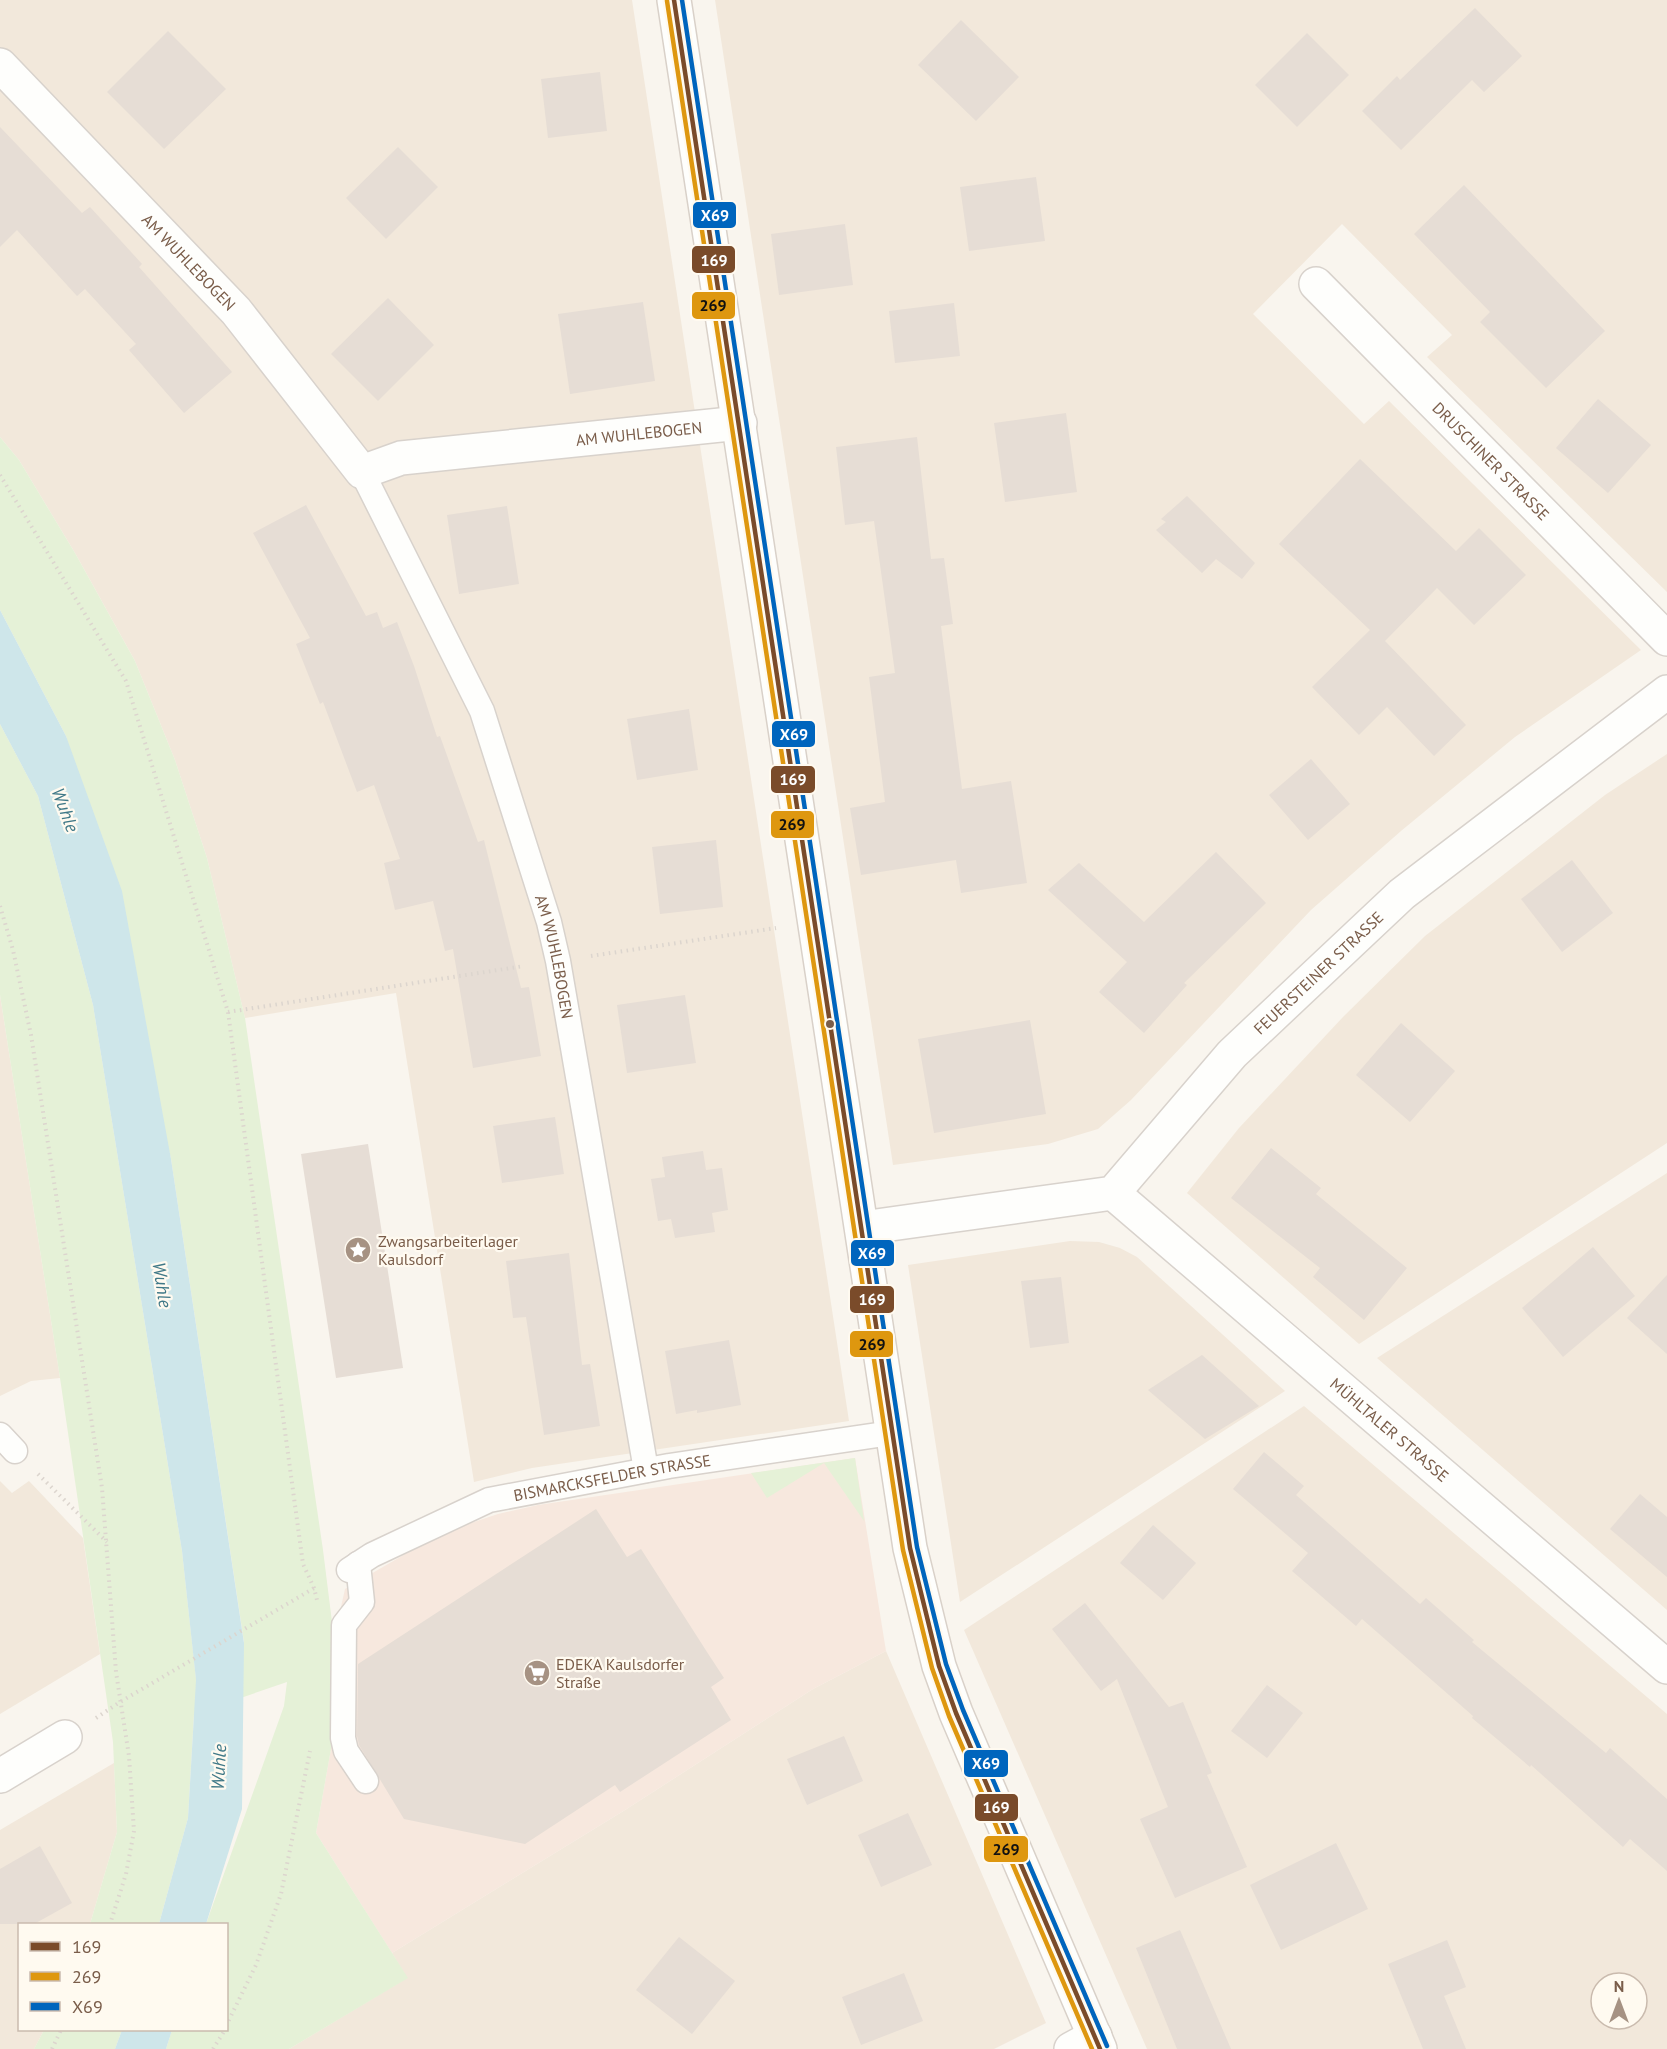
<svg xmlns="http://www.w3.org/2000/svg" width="1667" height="2049" viewBox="0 0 1667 2049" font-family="'PT Sans',sans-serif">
<rect width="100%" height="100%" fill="#f9f5ee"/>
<g fill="#f2e8db" fill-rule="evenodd">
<polygon points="0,0 632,0 849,1421 532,1468 474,1482 396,993 245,1018 207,858 175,760 135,661 75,553 19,460 0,437"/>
<polygon points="715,0 1667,0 1667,592 1427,357 1452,335 1342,224 1253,314 1364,424 1389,401 1641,650 1515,737 1401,831 1311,910 1131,1100 1098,1129 1048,1144 893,1165"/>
<polygon points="1667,754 1667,1143 1359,1344 1187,1193 1239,1128 1343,1017 1425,936 1605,795"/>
<polygon points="0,995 60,1378 31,1381 0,1396"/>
<polygon points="1667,1173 1667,1610 1377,1358"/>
<polygon points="1070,1241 1099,1242 1120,1248 1137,1257 1285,1391 960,1602 908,1265"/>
<path d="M1304 1406 1667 1714V2049H1147L964 1630ZM1601 1983H1637V2019H1601Z"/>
<polygon points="0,1481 12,1493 29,1481 83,1538 100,1654 0,1714"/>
<polygon points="886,1651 1046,2023 994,2049 289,2049 407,1978 392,1953 625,1810 813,1689"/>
<polygon points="114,1763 117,1832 90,1924 20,1924 20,2030 44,2030 34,2049 0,2049 0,1830"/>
</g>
<polygon fill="#f7e8de" points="855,1458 886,1651 813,1689 625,1810 392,1953 316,1833 331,1749 334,1638 345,1589 407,1553 456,1528 498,1514 538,1505"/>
<g fill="#e5f1d7">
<polygon points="0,437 19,460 75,553 135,661 175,760 207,858 245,1018 323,1550 334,1638 331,1749 316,1833 408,1978 289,2049 166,2049 172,2030 226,2030 226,1924 206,1924 284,1706 287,1682 194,1714 188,1818 159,1924 90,1924 117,1832 113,1742 60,1378 0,995 0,724 38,796 93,1005 182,1551 196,1679 244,1642 171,1159 66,736 0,610"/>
<polygon points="855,1458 864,1521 824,1463 767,1498 751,1473"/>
<polygon points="44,2030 122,2030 115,2049 34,2049"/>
</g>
<g fill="#cee6ea">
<polygon points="0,610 66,736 122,891 171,1159 244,1643 242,1809 206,1924 159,1924 188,1818 196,1680 182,1551 93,1005 38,796 0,724"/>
<polygon points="122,2030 172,2030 166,2049 115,2049"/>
</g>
<g fill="#e6ddd5">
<polygon points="1475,8 1522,56 1484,92 1472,80 1401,150 1362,111 1397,76 1400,80"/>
<polygon points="961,20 1019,77 976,121 918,65"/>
<polygon points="168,31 226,89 164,149 107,92"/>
<polygon points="1307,33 1349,75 1297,127 1255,85"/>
<polygon points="600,72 607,131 548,138 541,79"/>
<polygon points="0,127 82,213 90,207 142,264 139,267 232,372 184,413 129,350 136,344 85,289 77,296 17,230 0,247"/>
<polygon points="398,147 438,187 386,239 346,198"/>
<polygon points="1036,177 1045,241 969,251 960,187"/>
<polygon points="1464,185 1605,331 1546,388 1480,322 1490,312 1414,234"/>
<polygon points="845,224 853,285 779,295 771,234"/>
<polygon points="388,298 434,345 378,401 331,354"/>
<polygon points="643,302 655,381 570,394 558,314"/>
<polygon points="954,303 960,356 895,363 889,311"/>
<polygon points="1598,399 1651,445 1608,493 1556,448"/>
<polygon points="1066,413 1077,492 1005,502 994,423"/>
<polygon points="917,437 931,559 944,558 953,624 941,626 962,789 1011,781 1027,883 961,893 956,860 861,875 850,808 885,802 869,677 895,673 874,521 845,525 836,447"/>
<polygon points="1360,459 1456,551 1479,528 1526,575 1474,625 1437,588 1385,641 1466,725 1434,756 1387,707 1359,735 1312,687 1370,630 1279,544"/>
<polygon points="1187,496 1255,563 1242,579 1216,559 1202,573 1156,530 1166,522 1161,519"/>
<polygon points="306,505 366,616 377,612 383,628 397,622 414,666 437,737 440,736 478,842 484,840 521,988 529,987 541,1056 473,1068 453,949 445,951 433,901 395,910 384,863 400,859 374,785 357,792 323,702 320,704 296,644 310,638 253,533"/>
<polygon points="507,506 519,584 459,594 447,515"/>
<polygon points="689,709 698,770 637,780 627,719"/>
<polygon points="1311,759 1350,804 1308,840 1269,795"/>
<polygon points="716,840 723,907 660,914 652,847"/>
<polygon points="1216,852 1266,903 1184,983 1187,985 1144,1033 1099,992 1127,962 1048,890 1079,863 1144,922"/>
<polygon points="1572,860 1613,913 1562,952 1521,899"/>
<polygon points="685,995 696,1063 627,1073 617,1005"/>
<polygon points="1030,1020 1046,1114 934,1133 918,1039"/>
<polygon points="1401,1023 1455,1071 1410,1122 1356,1075"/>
<polygon points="555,1117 564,1174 502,1183 493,1126"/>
<polygon points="368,1144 403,1368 336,1378 301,1154"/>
<polygon points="1271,1148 1321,1188 1316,1194 1407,1268 1364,1320 1313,1277 1320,1268 1231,1198"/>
<polygon points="703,1151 706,1170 722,1168 728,1210 712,1213 715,1232 675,1238 671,1219 658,1221 651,1179 665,1177 662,1157"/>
<polygon points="1593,1247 1635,1296 1563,1357 1522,1308"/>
<polygon points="569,1253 582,1365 590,1364 600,1426 544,1435 526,1317 513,1318 506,1261"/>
<polygon points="1667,1275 1667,1354 1627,1318"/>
<polygon points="1061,1277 1069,1343 1030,1348 1021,1281"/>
<polygon points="729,1340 741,1405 697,1413 697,1410 676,1414 665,1351"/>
<polygon points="1202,1355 1259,1406 1205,1439 1148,1390"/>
<polygon points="1264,1452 1304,1486 1296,1495 1420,1604 1426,1598 1474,1640 1472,1642 1606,1753 1610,1748 1667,1799 1667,1871 1630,1839 1623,1847 1531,1765 1530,1767 1472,1718 1473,1716 1362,1619 1356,1626 1292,1571 1308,1553 1233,1489"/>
<polygon points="1640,1494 1667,1517 1667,1577 1610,1529"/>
<polygon points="596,1509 627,1557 641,1549 707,1652 724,1678 711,1687 731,1720 620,1792 615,1785 525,1844 404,1819 359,1745 357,1736 358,1664"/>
<polygon points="1153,1525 1196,1563 1163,1600 1120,1563"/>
<polygon points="1085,1603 1169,1707 1183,1702 1212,1773 1207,1775 1247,1867 1175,1898 1140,1819 1168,1807 1117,1679 1101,1691 1052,1629"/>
<polygon points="1267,1685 1303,1713 1267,1758 1231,1731"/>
<polygon points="844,1736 863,1781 807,1805 787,1759"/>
<polygon points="908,1813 932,1865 881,1887 858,1835"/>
<polygon points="1336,1843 1368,1909 1281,1950 1250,1885"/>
<polygon points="40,1846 72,1903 34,1924 0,1924 0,1869"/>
<polygon points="1180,1930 1231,2049 1177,2049 1136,1948"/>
<polygon points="679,1937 735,1981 692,2034 636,1990"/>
<polygon points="1447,1940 1466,1987 1444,1996 1466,2049 1423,2049 1388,1964"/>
<polygon points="904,1973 923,2021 861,2045 842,1997"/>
</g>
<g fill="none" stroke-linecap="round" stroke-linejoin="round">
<defs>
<g id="lane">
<path id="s1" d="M362 472 482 711 549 922 558 961 646 1470"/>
<polyline points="0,1435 15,1451"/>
<polyline points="358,1564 362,1602 344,1625 343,1738 346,1751 366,1781"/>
<path id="s2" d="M349 1570 372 1555 489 1500 669 1466 891 1433"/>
</g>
<g id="street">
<path id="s3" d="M0 65 236 311 362 472 401 458 740 423"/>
<path id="s4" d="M1316 284 1667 639"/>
<path id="s5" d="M1113 1193 1667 1667"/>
<path id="s6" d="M862 1228 1113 1193 1232 1054 1402 894 1667 692"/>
<polyline points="0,1776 65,1737"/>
<polyline points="1071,2049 1095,2036"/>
</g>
<polyline id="secondary" points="674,0 910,1548 939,1666 956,1713 1100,2049"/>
</defs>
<use href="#lane" stroke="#d8d2cc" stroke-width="27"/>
<use href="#street" stroke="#d8d2cc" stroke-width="36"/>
<use href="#secondary" stroke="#d9d1c9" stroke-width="36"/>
<g stroke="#dcd5ce" stroke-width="4" stroke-dasharray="1.5 4.5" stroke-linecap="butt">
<polyline points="0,475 126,681 228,1012 303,1564 314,1588 318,1604"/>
<polyline points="0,906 13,950 31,1035 102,1488 116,1672 129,1756 134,1831 126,1874 110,1924"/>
<polyline points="591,956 776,928"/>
<polyline points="228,1012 524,966"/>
<polyline points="38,1474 107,1542"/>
<polyline points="96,1718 120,1702 316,1587"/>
<polyline points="226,2026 256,1965 281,1894 310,1751"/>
<polyline points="52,2049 61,2030"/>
<polyline points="213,2049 225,2030"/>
</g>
<use href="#lane" stroke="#fefefc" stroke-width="24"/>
<use href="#street" stroke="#fefefc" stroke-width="33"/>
<use href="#secondary" stroke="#fefefc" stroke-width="33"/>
<defs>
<polyline id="bus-1" points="674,0 910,1548 939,1666 956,1713 1100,2049"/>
<polyline id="bus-2" points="667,1 903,1550 932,1668 949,1716 1092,2049"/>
<polyline id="bus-3" points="682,0 917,1547 946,1664 963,1710 1107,2046"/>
</defs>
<use href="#bus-1" stroke="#fffaf0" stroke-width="9"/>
<use href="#bus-2" stroke="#fffaf0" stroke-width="9"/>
<use href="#bus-3" stroke="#fffaf0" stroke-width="9"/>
<use href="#bus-1" stroke="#7a4b2a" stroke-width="4.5"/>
<use href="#bus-2" stroke="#de970f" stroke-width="4.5"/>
<use href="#bus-3" stroke="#0065bd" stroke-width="4.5"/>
</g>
<defs>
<symbol id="sight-disc" viewBox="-11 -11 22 22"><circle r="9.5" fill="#a69283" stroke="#fffaf0"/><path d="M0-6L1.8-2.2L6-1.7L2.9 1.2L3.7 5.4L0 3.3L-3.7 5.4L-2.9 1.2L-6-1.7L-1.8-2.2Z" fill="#fff"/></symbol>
<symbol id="supermarket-disc" viewBox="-11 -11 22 22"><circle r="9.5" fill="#a69283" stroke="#fffaf0"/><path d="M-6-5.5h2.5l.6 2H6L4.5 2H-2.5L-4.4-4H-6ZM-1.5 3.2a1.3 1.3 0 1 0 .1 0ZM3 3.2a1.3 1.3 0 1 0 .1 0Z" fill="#fff"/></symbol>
</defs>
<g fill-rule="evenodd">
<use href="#sight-disc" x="343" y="1235" width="30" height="30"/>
<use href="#supermarket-disc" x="522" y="1658" width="30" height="30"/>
</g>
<circle fill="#7a5d4a" stroke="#fffaf0" stroke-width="2" cx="830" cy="1024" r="5"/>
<g text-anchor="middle" stroke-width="4.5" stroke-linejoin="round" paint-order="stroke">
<g font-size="16" fill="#7a5d4a" stroke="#fffaf0">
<text dy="6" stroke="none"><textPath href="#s3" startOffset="273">AM WUHLEBOGEN</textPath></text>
<text dy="6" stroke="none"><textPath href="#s3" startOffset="826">AM WUHLEBOGEN</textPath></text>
<text dy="6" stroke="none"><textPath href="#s4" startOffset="249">DRUSCHINER STRASSE</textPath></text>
<text dy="6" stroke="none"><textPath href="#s1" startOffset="524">AM WUHLEBOGEN</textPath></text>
<text dy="6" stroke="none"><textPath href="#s6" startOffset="555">FEUERSTEINER STRASSE</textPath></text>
<text dy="6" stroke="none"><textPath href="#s5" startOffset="364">MÜHLTALER STRASSE</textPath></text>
<text dy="6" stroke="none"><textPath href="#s2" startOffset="282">BISMARCKSFELDER STRASSE</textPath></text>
</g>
<g font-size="16" fill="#7a5d4a" stroke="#fffaf0" text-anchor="start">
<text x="378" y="1247">Zwangsarbeiterlager<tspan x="378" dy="18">Kaulsdorf</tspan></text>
<text x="556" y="1670">EDEKA Kaulsdorfer<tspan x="556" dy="18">Straße</tspan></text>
</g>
<g font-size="18" font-style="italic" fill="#3f7887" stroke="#fffaf0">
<text transform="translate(65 810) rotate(69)" y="6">Wuhle</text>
<text transform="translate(162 1285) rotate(81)" y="6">Wuhle</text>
<text transform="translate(219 1767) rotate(-87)" y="6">Wuhle</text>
</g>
</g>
<g stroke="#fffaf0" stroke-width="2">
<rect x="692" y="201" width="45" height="28" rx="6" fill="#0065bd"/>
<rect x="691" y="245" width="45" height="29" rx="6" fill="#7a4b2a"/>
<rect x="691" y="291" width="45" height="29" rx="6" fill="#de970f"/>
<rect x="771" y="720" width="45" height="28" rx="6" fill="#0065bd"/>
<rect x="770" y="765" width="46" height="29" rx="6" fill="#7a4b2a"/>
<rect x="770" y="810" width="45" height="29" rx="6" fill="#de970f"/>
<rect x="850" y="1239" width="45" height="28" rx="6" fill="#0065bd"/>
<rect x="849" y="1285" width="46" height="29" rx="6" fill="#7a4b2a"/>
<rect x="849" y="1330" width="45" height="28" rx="6" fill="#de970f"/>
<rect x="963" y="1749" width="46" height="29" rx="6" fill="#0065bd"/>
<rect x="974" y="1793" width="45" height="29" rx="6" fill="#7a4b2a"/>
<rect x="983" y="1835" width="46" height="28" rx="6" fill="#de970f"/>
</g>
<g font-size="16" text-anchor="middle" font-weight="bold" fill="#fff">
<text x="715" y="221">X69</text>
<text x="714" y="266">169</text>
<text x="794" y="740">X69</text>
<text x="793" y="785">169</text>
<text x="872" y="1259">X69</text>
<text x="872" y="1305">169</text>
<text x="986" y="1769">X69</text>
<text x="996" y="1813">169</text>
</g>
<g font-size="16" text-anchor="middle" font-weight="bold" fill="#111">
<text x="713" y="311">269</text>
<text x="792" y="830">269</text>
<text x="872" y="1350">269</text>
<text x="1006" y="1855">269</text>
</g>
<rect x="18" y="1923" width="210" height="108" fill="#fffaf0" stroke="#cabbae" stroke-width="1.5"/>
<rect x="30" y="1942" width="30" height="9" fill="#7a4b2a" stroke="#cabbae" stroke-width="1.5"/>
<text x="72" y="1953" font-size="18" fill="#7a5d4a">169</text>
<rect x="30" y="1972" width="30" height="9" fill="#de970f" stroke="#cabbae" stroke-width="1.5"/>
<text x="72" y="1983" font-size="18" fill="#7a5d4a">269</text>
<rect x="30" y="2002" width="30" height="9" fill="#0065bd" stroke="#cabbae" stroke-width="1.5"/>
<text x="72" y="2013" font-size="18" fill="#7a5d4a">X69</text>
<g transform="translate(1619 2001)"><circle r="28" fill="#fffaf0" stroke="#cabbae" stroke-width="1.5"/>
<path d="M0-4.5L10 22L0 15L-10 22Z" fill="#a69283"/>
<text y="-9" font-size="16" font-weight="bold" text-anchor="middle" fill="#7a5d4a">N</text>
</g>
</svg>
